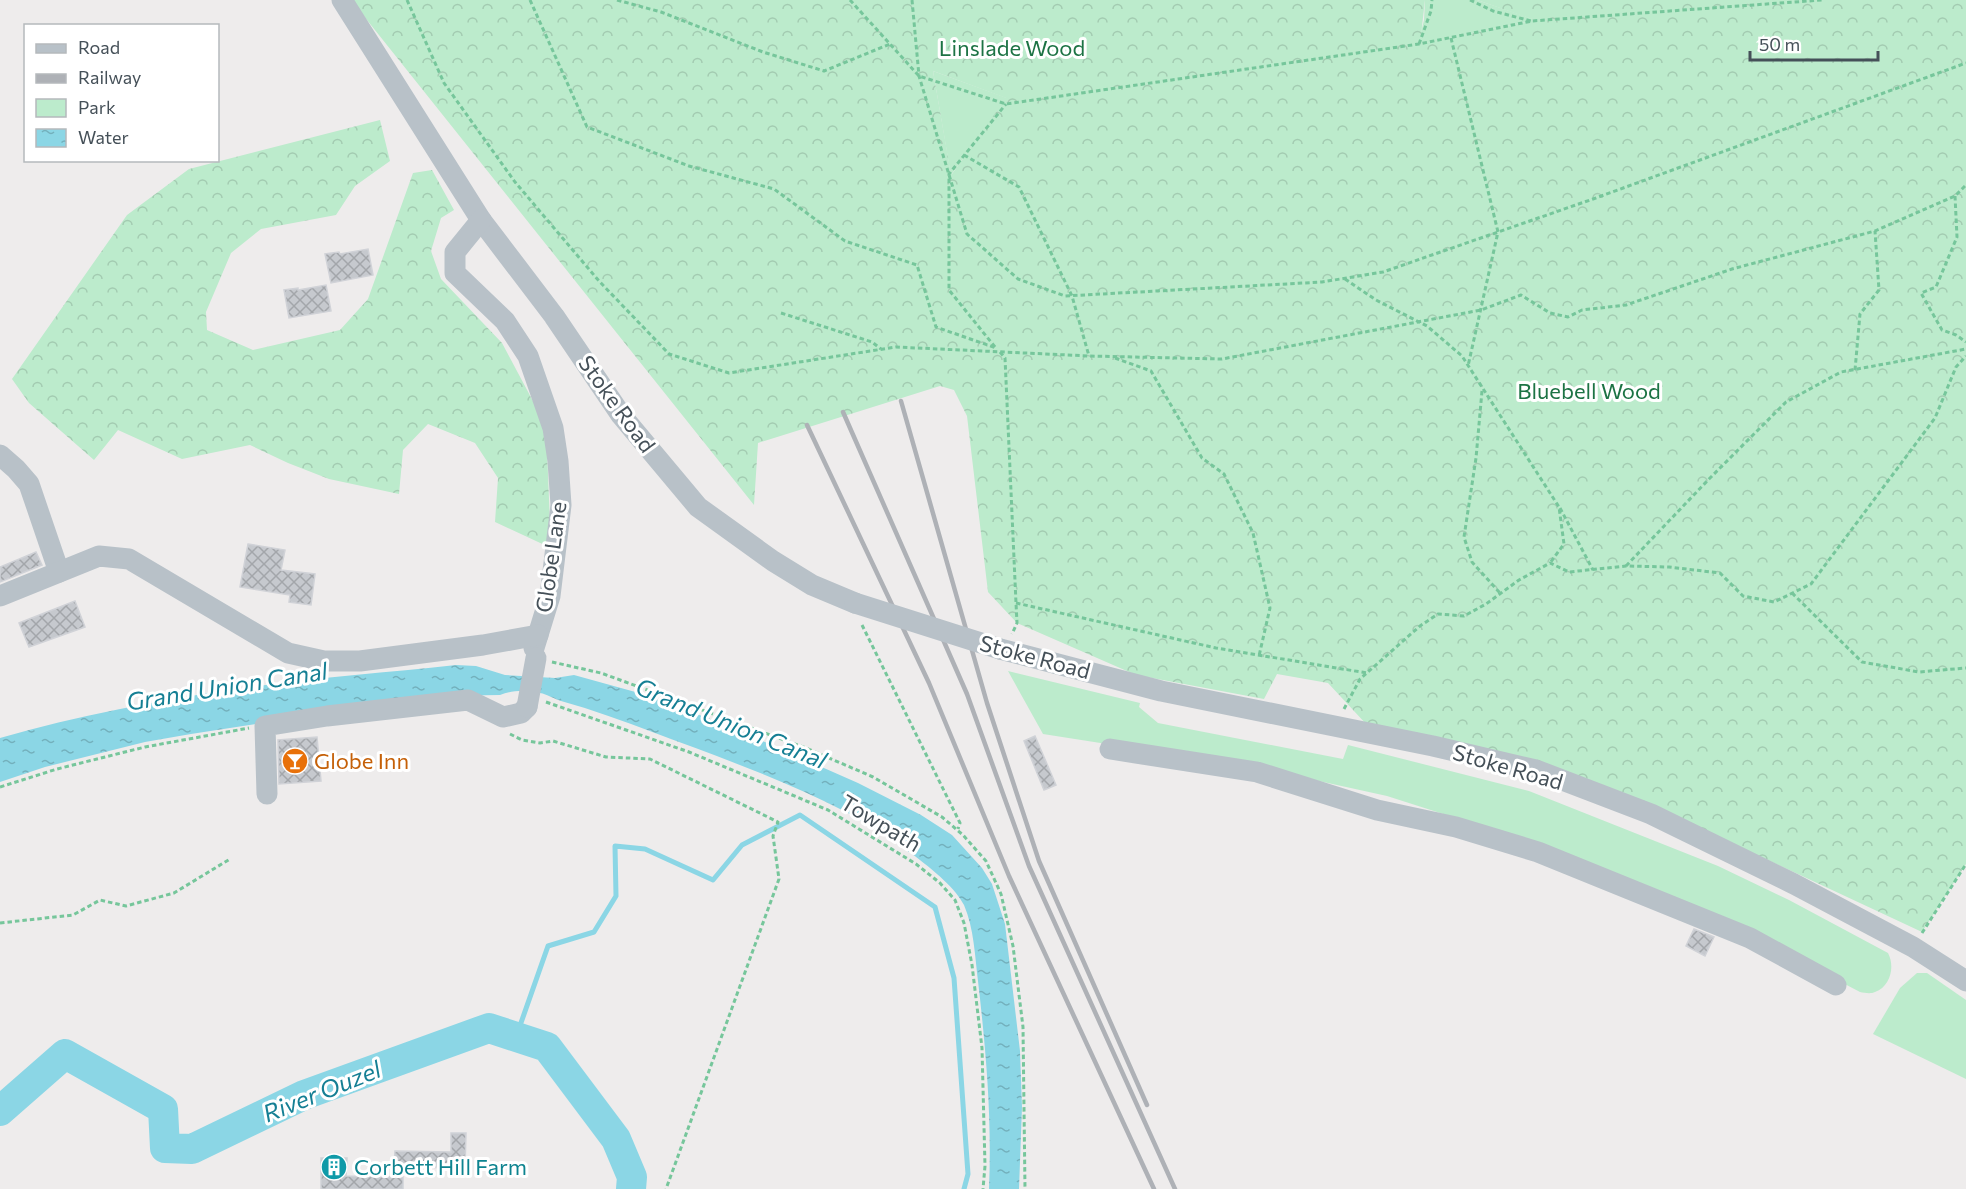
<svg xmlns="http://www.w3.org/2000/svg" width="1966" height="1189" viewBox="0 0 1966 1189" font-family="Commissioner,sans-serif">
<defs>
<pattern id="forest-crowns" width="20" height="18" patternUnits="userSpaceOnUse" patternTransform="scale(1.5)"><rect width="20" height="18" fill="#bcebcc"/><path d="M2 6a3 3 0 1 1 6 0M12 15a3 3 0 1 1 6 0" fill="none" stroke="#a3cbb1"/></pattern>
<pattern id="water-ripples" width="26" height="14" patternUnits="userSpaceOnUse" patternTransform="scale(1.5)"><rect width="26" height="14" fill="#8bd6e5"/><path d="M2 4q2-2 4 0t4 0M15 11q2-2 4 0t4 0" fill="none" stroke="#73b0bc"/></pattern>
<pattern id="building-cross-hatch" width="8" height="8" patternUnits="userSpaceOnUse" patternTransform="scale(1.5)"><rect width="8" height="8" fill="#c6c9ce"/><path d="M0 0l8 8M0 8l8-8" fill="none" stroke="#a3a6aa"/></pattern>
</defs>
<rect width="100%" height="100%" fill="#eeecec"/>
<g fill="#bcebcc">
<polygon points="1425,0 1477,0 1536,20 1418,45 1424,20"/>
<polygon points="933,71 1007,98 951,175 950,170"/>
<path d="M1008 671 1140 703 1139 707 1158 723 1343 759 1348 745 1529 791 1718 866 1789 900 1888 953C1895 966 1891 986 1875 992 1871 994 1865 993 1860 992L1753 936 1509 835 1387 796 1260 768 1043 734Z"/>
<polygon points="1917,973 1927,973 1966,1000 1966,1079 1873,1034 1900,988"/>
</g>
<g fill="url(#forest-crowns)" fill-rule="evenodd">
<path d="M351 0H1425L1420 44 1535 20 1477 0H1966V864L1922 932 1654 807 1367 725 1328 683 1277 674 1264 699 1136 675 1017 623 988 592 967 416 954 390 940 386 758 443 754 505ZM933 71 1006 98 952 174H951Z"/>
<polygon points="380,120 390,161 355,186 336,215 261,229 231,253 206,312 207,330 253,350 340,330 368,299 413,173 432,170 454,210 441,218 431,251 441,279 502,343 542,418 547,449 551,548 495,522 498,478 475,443 428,424 403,450 399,494 329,479 288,463 250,445 182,459 118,430 94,460 29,403 12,379 127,215 189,169"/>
</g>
<path fill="url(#water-ripples)" d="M456 665 476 666 505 675 555 678 574 675 639 693 724 724 858 783 921 815 952 835 982 868 992 884 1005 924 1020 1051 1022 1107 1019 1189H989C992 1119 986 1050 978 981 975 957 974 928 964 905 950 875 875 827 844 811 784 780 719 757 655 733 624 721 593 710 561 701 554 699 547 694 540 693 527 690 512 690 500 695L437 696 191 734 145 742 45 767 0 782V738C77 716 158 700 237 689 310 678 383 673 456 665Z"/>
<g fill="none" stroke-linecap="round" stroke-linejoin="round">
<polyline stroke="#8bd6e5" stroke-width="5" points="516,1037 548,946 594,932 616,896 615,846 645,849 713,880 742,845 800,815 935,907 954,978 968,1174 964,1189"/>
<polyline stroke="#8bd6e5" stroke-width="30" points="0,1111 65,1054 163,1109 165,1148 192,1149 304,1095 489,1028 547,1047 616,1139 632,1177 631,1189"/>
</g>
<g fill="url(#building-cross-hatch)" stroke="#d0d2d7" stroke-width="1.5">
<polygon points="368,249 373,275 331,283 325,254 339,252 340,254"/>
<polygon points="326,285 331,311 289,318 284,290 298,288 298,290"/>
<polygon points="248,544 285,550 281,570 315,574 311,605 289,602 290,595 240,587"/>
<polygon points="36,552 42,565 0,582 0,567"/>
<polygon points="75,601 85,627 29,647 19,623"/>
<polygon points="1035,736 1056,785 1044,790 1024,741"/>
<polygon points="317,737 321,781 279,784 278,740"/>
<polygon points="1694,929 1714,937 1705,956 1686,946"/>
<polygon points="451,1133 466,1133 465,1168 394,1167 395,1151 451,1152"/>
<polygon points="321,1158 347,1158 346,1176 403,1177 403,1189 321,1189"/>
</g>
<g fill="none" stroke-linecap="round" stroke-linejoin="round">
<g stroke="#76c69b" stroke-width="3" stroke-dasharray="4.5 3" stroke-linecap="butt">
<polyline points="407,0 444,83 515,182 599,281 669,354 729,373 896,347 1089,356 1222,359 1481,310 1521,295 1550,313 1568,317 1582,310 1626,305 1732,269 1875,231 1955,196 1966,185"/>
<polyline points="530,0 587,127 689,166 774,189 845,241 917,265 936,327 996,348"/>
<polyline points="617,0 661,12 763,52 824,71 890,44"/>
<polyline points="850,0 919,76 1006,104 1419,44 1532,21 1822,0"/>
<polyline points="912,0 919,76 967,234 1018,279 1065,296 1322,282 1383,272 1593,199 1966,63"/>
<polyline points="1470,0 1493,11 1531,21"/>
<polyline points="1451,38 1498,232 1468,366"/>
<polyline points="1419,44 1431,11 1432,0"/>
<polyline points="964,155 1019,187 1072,296 1089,356"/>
<polyline points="1955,196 1957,237 1936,287 1921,293 1942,330 1956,335 1966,342"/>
<polyline points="1345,279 1376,300 1427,326 1462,356 1559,507 1564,544 1550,563"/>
<polyline points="781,313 872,342 881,349"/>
<polyline points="995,347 949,290 949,174 1006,104"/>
<polyline points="1000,352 1005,358 1016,603 1017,623 1012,634"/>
<polyline points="1115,358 1151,371 1202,458 1224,474 1253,533 1270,608 1259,656"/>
<polyline points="1855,370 1860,314 1879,290 1875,231"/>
<polyline points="1482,391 1476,458 1464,537 1472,562 1500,593"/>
<polyline points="1560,508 1593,570"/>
<polyline points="1626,566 1709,479 1786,402 1841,372 1966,349"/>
<polyline points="1792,593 1862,662 1919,672 1966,668"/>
<polyline points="1016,603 1216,648 1367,673"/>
<polyline points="862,625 960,823 958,829"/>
<polyline points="552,662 601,673 806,748 873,777 942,817 963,835 986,861 1001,894 1013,946 1023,1027 1025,1189"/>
<polyline points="546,702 689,752 828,810 916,864 940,883 955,900 964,923 972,965 982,1048 985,1166 983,1189"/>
<polyline points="1344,709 1360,679 1420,626 1438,614 1464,616 1486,604 1519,580 1550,563 1569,572 1626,566 1669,567 1720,573 1743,596 1774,602 1811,584 1935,418 1956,367 1966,356"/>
<polyline points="510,734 522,740 540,743 553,741 606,757 650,759 778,822 773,836 779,879 666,1189"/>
<polyline points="0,787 57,769 145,747 249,728"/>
<polyline points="0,923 73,915 100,900 126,906 174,893 230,859"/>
<polyline points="1922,933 1966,864"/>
</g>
<g stroke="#b8c1c8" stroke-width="21">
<polyline points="342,0 481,220 554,316 621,415 698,507 773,561 812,585 855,603"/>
<polyline points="481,220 455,252 455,273 505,321 528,356 553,428 558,461 561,505 550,596 534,648"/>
<polyline points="0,455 16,469 29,484 59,572"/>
<polyline points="0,596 99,556 129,559 288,653 324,661 360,661 483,645 538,635"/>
<polyline points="1000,649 1161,691 1433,746 1536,770 1651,814 1794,884 1913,947 1966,981"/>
<polyline points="1110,749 1257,772 1377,810 1456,827 1538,852 1750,938 1836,985"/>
<polyline points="267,794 265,726 327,716 468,700 503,717 521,713 527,707"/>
</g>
<g stroke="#aeb1b6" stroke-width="4.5">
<polyline points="901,401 987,703 1039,861 1147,1105"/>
<polyline points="843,412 967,694 1029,866 1175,1189"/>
<polyline points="807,425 929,683 1009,876 1154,1189"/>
</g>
<g stroke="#b8c1c8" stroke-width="21">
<polyline points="855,603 1000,649"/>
<polyline points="527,707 536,658"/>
</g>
</g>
<defs>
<symbol id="bar-disc" viewBox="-11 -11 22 22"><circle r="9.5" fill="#e8710a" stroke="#fff"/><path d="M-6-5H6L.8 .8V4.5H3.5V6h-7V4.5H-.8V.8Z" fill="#fff"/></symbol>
<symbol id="building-disc" viewBox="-11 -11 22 22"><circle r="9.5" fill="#0f9aa8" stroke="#fff"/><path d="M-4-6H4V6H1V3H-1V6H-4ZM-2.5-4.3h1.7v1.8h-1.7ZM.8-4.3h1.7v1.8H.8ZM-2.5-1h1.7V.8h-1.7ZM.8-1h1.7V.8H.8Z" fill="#fff"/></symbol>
</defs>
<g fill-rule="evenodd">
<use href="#bar-disc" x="280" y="746" width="30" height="30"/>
<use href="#building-disc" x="319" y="1152" width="30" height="30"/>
</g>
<g text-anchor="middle" stroke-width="6" stroke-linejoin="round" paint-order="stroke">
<g font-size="22" fill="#1c7344" stroke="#fff">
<text x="1012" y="56">Linslade Wood</text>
<text x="1589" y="399">Bluebell Wood</text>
</g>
<g font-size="22" fill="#455058" stroke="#fff">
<text transform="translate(617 404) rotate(54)" y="8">Stoke Road</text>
<text transform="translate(551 557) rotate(-82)" y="8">Globe Lane</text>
<text transform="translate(1035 657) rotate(15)" y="8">Stoke Road</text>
<text transform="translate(1508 767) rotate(16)" y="8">Stoke Road</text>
<text transform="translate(881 823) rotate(31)" y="8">Towpath</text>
</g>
<g font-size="22" fill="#c56008" stroke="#fff" text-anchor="start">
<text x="314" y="769">Globe Inn</text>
</g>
<g font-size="22" fill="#0d838f" stroke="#fff" text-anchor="start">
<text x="354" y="1175">Corbett Hill Farm</text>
</g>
<g font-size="24" font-style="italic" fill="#157f94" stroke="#fff">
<text transform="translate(227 687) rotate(-9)" y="8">Grand Union Canal</text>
<text transform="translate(731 724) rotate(22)" y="8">Grand Union Canal</text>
<text transform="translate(322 1092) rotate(-22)" y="8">River Ouzel</text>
</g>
</g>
<rect x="24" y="24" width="195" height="138" fill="#ffffff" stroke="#b5b9bc" stroke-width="1.5"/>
<rect x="36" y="44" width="30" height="9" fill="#b8c1c8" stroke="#b5b9bc" stroke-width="1.5"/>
<text x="78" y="54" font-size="18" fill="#455058">Road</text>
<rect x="36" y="74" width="30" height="9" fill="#aeb1b6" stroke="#b5b9bc" stroke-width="1.5"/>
<text x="78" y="84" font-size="18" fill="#455058">Railway</text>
<rect x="36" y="99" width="30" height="18" fill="#bcebcc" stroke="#b5b9bc" stroke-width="1.5"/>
<text x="78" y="114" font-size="18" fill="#455058">Park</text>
<rect x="36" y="129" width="30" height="18" fill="url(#water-ripples)" stroke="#b5b9bc" stroke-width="1.5"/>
<text x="78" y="144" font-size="18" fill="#455058">Water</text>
<path d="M1750 51v9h128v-9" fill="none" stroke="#455058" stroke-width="3"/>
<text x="1759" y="51" font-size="18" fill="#455058" stroke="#ffffff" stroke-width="4.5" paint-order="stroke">50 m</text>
</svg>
